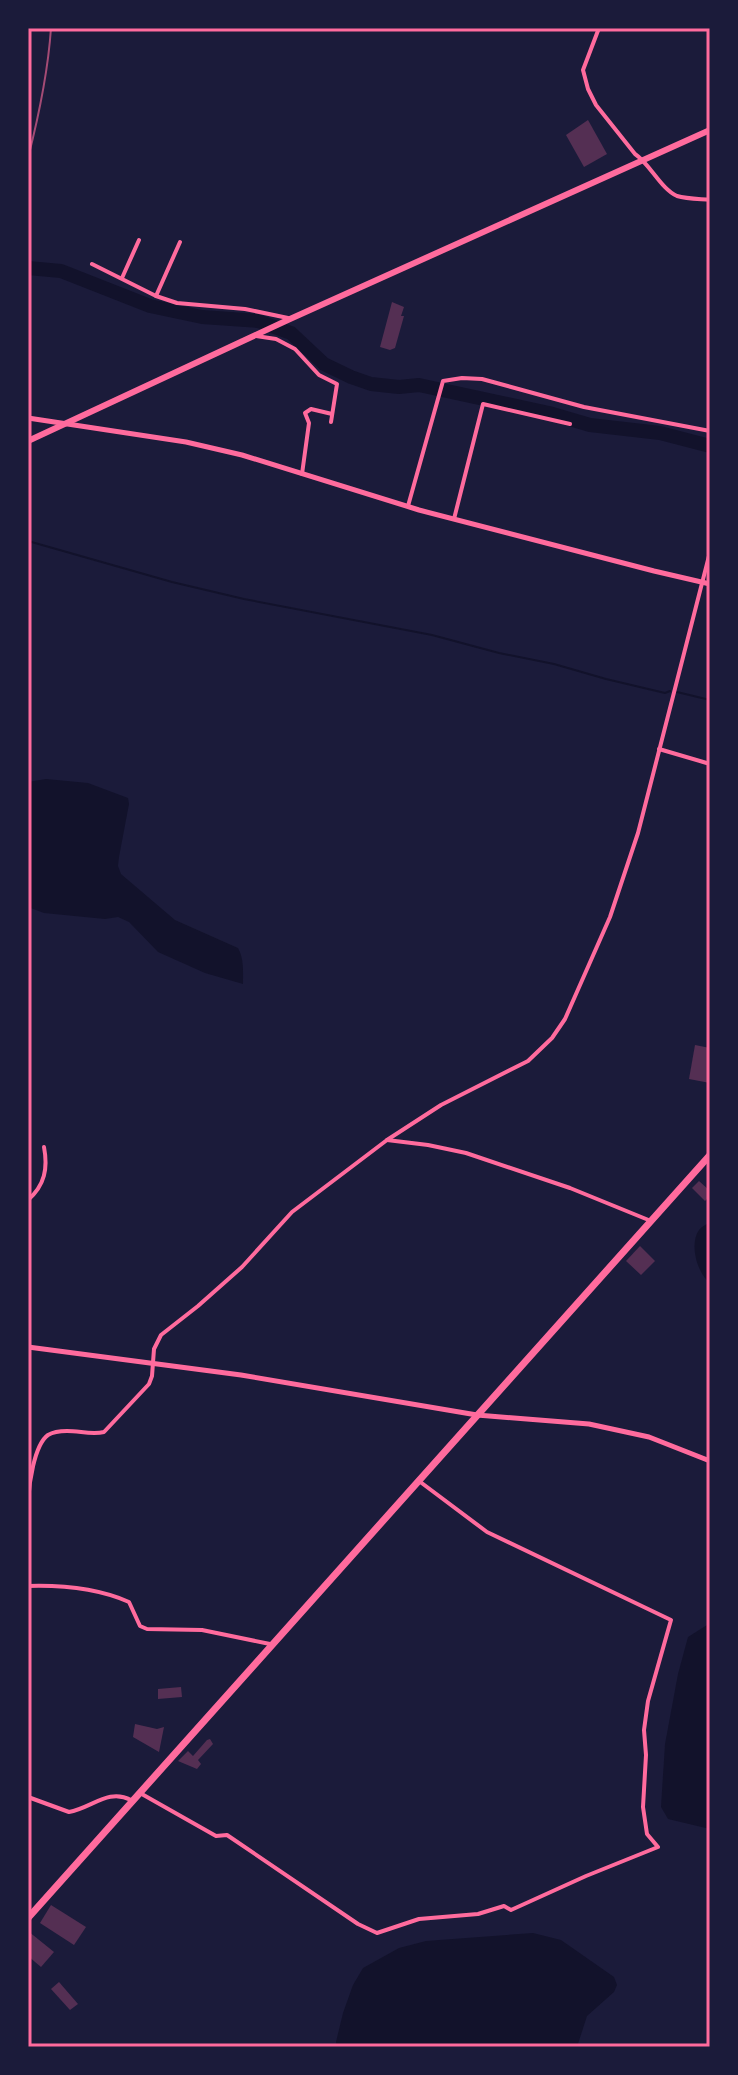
<svg xmlns="http://www.w3.org/2000/svg" width="738" height="2075" viewBox="0 0 738 2075" font-family="'PT Sans',sans-serif">
<rect width="100%" height="100%" fill="#1b1b3a"/>
<g fill="#12122b">
<path d="M46 779 88 783 128 798 129 804 119 857 118 866 121 874 175 920 238 948C244 958 243 972 243 984L205 973 158 952 129 922 118 917 105 919 44 913 28 907V782Z"/>
<path d="M710 1222V1283C697 1273 689 1244 699 1230 702 1226 706 1225 710 1222Z"/>
<polygon points="707,1625 710,1625 710,1829 668,1819 661,1807 665,1744 678,1674 688,1637"/>
<polygon points="533,1933 561,1940 614,1977 617,1985 614,1992 587,2016 577,2047 337,2047 336,2042 343,2013 353,1985 363,1968 399,1948 426,1941"/>
</g>
<g fill="none" stroke-linecap="round" stroke-linejoin="round">
<g stroke="#12122b" stroke-width="2">
<polyline points="28,541 172,582 244,599 432,635 499,653 554,664 606,679 665,693 670,691"/>
<polyline points="677,692 710,700"/>
</g>
<polyline stroke="#12122b" stroke-width="14" points="28,268 61,271 150,306 202,317 258,321 291,333 324,364 351,377 371,384 399,387 419,385 549,413 590,425 660,433 710,446"/>
</g>
<g fill="#542f53">
<polygon points="588,120 607,154 584,167 566,135"/>
<polygon points="392,302 404,307 401,316 404,316 395,348 390,350 380,347"/>
<polygon points="695,1045 710,1048 710,1083 689,1079"/>
<polygon points="699,1181 710,1191 710,1196 705,1201 692,1188"/>
<polygon points="640,1246 655,1261 641,1275 626,1261"/>
<polygon points="181,1687 182,1697 158,1699 158,1689"/>
<polygon points="135,1724 157,1729 164,1727 159,1752 133,1737"/>
<polygon points="210,1739 213,1744 198,1760 201,1764 197,1769 178,1761 188,1751 193,1756 207,1740"/>
<polygon points="51,1905 86,1927 74,1945 40,1923"/>
<polygon points="28,1931 54,1952 41,1967 28,1956"/>
<polygon points="59,1982 78,2004 70,2010 51,1989"/>
</g>
<g fill="none" stroke-linecap="round" stroke-linejoin="round">
<g stroke="#ff6b9d" stroke-width="4">
<path d="M599 28 583 70 588 89 596 105 635 154C650 164 661 189 677 196 687 199 700 199 710 200"/>
<polyline points="92,264 156,296 177,303 245,309 288,318"/>
<polyline points="122,278 139,240"/>
<polyline points="156,296 180,242"/>
<polyline points="256,336 276,339 295,349 319,375 337,384 331,422"/>
<polyline points="302,474 309,423 305,413 311,409 332,414"/>
<polyline points="408,506 443,381 462,378 482,379 584,407 710,431"/>
<polyline points="454,519 483,404 570,424"/>
<polyline points="659,749 710,764"/>
<polyline points="387,1140 428,1145 466,1153 570,1188 651,1221"/>
<path d="M28 1200C45 1185 48 1168 44 1147"/>
<path d="M28 1501C29 1485 34 1445 48 1435 53 1432 61 1431 67 1431 80 1431 92 1435 104 1432L149 1384 152 1376 154 1349 161 1335 198 1306 242 1267 292 1212 387 1140 441 1105 528 1061 552 1038 565 1019 610 917 638 833 710 552"/>
<path d="M28 1586C62 1585 97 1588 129 1602L140 1626 147 1629 202 1630 270 1644"/>
<polyline points="140,1793 216,1836 227,1835 358,1924 377,1933 419,1919 478,1914 504,1906 511,1910 586,1876 658,1847 647,1834 643,1807 646,1755 644,1730 648,1701 671,1620 487,1532 419,1481"/>
<path d="M28 1797 69 1812C92 1808 108 1788 131 1800"/>
</g>
<g stroke="#ff6b9d" stroke-width="5">
<polyline points="28,418 186,442 242,455 419,510 654,571 710,584"/>
<polyline points="28,1347 241,1375 477,1415 589,1424 649,1437 710,1461"/>
</g>
<polyline stroke="#ff6b9d" stroke-width="6" points="28,441 290,319 710,130"/>
<polyline stroke="#ff6b9d" stroke-width="7" points="28,1918 710,1155"/>
<path stroke="#a44b75" stroke-width="2" d="M28 158C39 115 48 72 51 28"/>
</g>
<rect width="738" height="2075" fill="none" stroke="#1b1b3a" stroke-width="60"/>
<rect x="30" y="30" width="678" height="2015" fill="none" stroke="#ff6b9d" stroke-width="3"/>
</svg>
